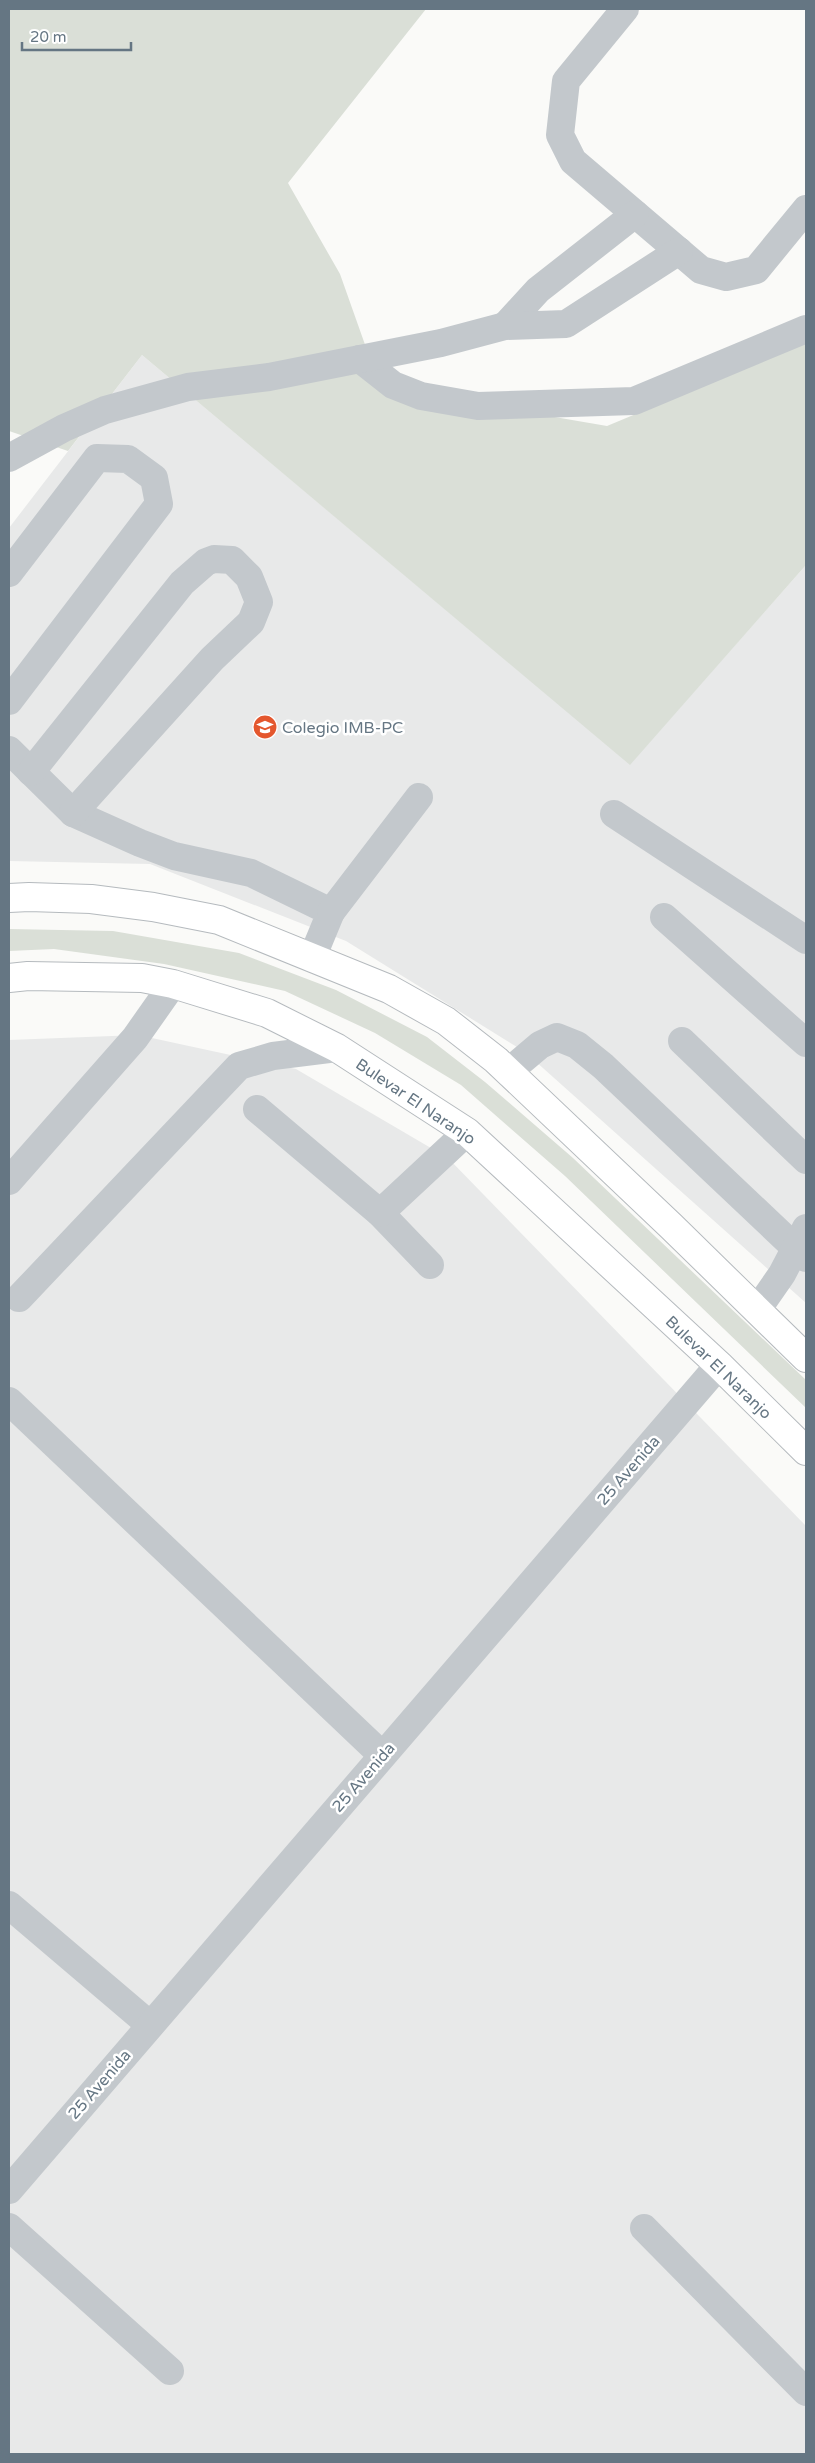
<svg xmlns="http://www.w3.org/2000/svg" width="815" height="2463" viewBox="0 0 815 2463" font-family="'Varela Round',sans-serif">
<rect width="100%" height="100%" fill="#fafaf8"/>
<g fill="#e8e9e9">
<polygon points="142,355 630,764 806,565 806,1303 525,1052 346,941 150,864 9,861 9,528"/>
<polygon points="138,1035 296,1069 448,1158 806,1526 806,2454 9,2454 9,1040"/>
</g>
<g fill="#dadfd7">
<polygon points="9,9 426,9 288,183 340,274 380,387 607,426 751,366 806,340 806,565 630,765 142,355 68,451 9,431"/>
<polygon points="9,929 113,931 239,953 336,990 427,1037 485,1082 573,1158 806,1380 806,1408 565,1176 461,1085 375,1033 285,991 164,964 54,949 9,951"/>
</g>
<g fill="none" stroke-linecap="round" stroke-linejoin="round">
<defs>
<g id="major">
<polyline points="9,898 29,897 91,899 153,907 219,920 389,989 446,1021 496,1060 671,1226 806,1358"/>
<polyline points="9,978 28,976 142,978 173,984 267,1013 337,1048 467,1132 719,1365 806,1451"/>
</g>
</defs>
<use href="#major" stroke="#b5babe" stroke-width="30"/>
<g stroke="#c3c8cc" stroke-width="28">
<polyline points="625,9 566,81 560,135 573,161 701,270 726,277 756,270 806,209"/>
<polyline points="505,326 538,290 635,214"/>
<polyline points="360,359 393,385 421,396 478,406 634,401 806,329"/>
<polyline points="9,458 64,428 105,410 188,387 269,377 441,343 505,326 566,324 679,251"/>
<polyline points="9,573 97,458 128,459 154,478 159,504 9,701"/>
<polyline points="9,750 73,813 140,843 174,856 251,873 331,912 312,958"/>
<polyline points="31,772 182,583 206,562 214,559 232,560 249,577 259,602 251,622 212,659 73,813"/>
<polyline points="614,814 806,940"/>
<polyline points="331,912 419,797"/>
<polyline points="664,917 806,1043"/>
<polyline points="682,1041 806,1160"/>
<polyline points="508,1072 540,1045 557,1037 577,1045 603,1066 806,1258"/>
<polyline points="257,1109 380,1213 430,1265"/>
<polyline points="9,1181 135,1038 173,984"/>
<polyline points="380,1213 467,1132"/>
<polyline points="19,1298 239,1066 273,1056 337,1048"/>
<polyline points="757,1310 782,1274 806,1228"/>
<polyline points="9,1401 382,1755"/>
<polyline points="9,1905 150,2025"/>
<polyline points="9,2190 719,1365"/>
<polyline points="9,2227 170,2371"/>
<polyline points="644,2228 806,2392"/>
</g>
<use href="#major" stroke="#fff" stroke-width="28"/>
</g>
<defs>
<symbol id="school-disc" viewBox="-11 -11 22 22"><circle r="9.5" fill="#e4572e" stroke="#fff"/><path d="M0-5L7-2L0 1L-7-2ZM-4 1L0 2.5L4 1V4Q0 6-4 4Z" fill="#fff"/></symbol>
</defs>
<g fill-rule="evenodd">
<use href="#school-disc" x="251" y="713" width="28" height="28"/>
</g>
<g text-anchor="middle" stroke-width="5" stroke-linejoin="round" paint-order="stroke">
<g font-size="16" fill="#657683" stroke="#fff" text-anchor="start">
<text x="282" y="733">Colegio IMB-PC</text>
</g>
<g font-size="16" fill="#657683" stroke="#fff">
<text transform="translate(416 1101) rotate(34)" y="6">Bulevar El Naranjo</text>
<text transform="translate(719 1367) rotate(44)" y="6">Bulevar El Naranjo</text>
<text transform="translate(628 1470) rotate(-49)" y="6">25 Avenida</text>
<text transform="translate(363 1777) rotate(-49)" y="6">25 Avenida</text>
<text transform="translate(99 2084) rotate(-49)" y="6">25 Avenida</text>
</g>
</g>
<rect width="815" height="2463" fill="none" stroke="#657683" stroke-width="20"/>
<path d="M22 42v8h109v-8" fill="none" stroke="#657683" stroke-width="2.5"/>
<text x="30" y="42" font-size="15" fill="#657683" stroke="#ffffff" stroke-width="4" paint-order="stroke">20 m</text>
</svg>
